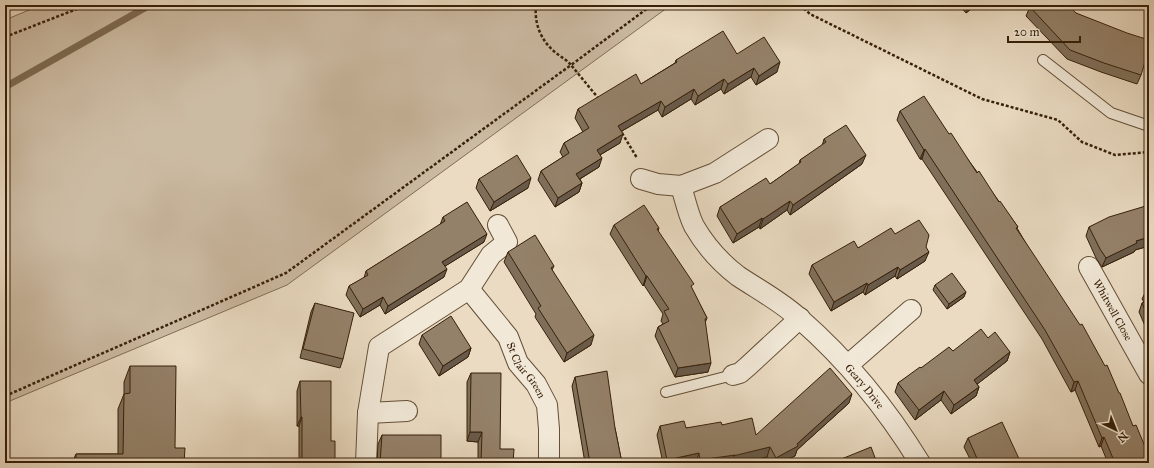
<svg xmlns="http://www.w3.org/2000/svg" width="1154" height="468" viewBox="0 0 1154 468" font-family="'IM FELL Great Primer',serif">
<rect width="100%" height="100%" fill="#eadbc2"/>
<filter id="stains"><feTurbulence type="fractalNoise" baseFrequency=".005" numOctaves="4"/><feColorMatrix values="0 0 0 0 .2 0 0 0 0 .09 0 0 0 0 .02 0 0 0 .5 -.17"/></filter>
<radialGradient id="worn" r=".72"><stop offset=".6" stop-color="#630" stop-opacity="0"/><stop offset="1" stop-color="#630" stop-opacity=".3"/></radialGradient>
<polygon fill="#ccbba3" stroke="#826e56" points="41,5 671,5 287,285 5,403 5,20"/>
<g fill="none" stroke-linecap="round" stroke-linejoin="round">
<polyline stroke="#7e6a52" stroke-width="7" points="5,87 150,5"/>
<defs>
<g id="lane">
<polyline points="1043,60 1111,113 1149,126"/>
<polyline points="666,392 733,375"/>
</g>
<g id="street">
<polyline points="641,179 658,184 681,186 715,173 768,139"/>
<path id="s1" d="M681 186C685 199 688 214 694 226 705 245 721 263 738 276 759 290 782 302 800 319 848 361 887 409 920 463"/>
<path id="s2" d="M1089 267 1149 374"/>
<path id="s3" d="M469 289 508 337 518 363 536 384 547 405 549 429V463"/>
<polyline points="848,365 911,310"/>
<polyline points="733,375 740,373 747,367 800,318"/>
<polyline points="368,413 407,411"/>
<polyline points="366,463 368,413 379,347 469,289 491,255 507,242 498,225"/>
</g>
</defs>
<use href="#lane" stroke="#644f37" stroke-width="12"/>
<use href="#street" stroke="#644f37" stroke-width="22"/>
<g stroke="#372009" stroke-width="2.5" stroke-dasharray="3 2" stroke-linecap="butt">
<polyline points="800,5 810,14 982,99 1058,120 1082,142 1115,155 1149,152"/>
<polyline points="5,37 87,5"/>
<polyline points="599,99 571,65 652,5"/>
<polyline points="622,133 637,158"/>
<path d="M5 396 286 273 571 65C567 60 561 57 556 53 541 41 534 24 536 5"/>
</g>
<use href="#lane" stroke="#f1e8d7" stroke-width="10"/>
<use href="#street" stroke="#f1e8d7" stroke-width="20"/>
</g>
<g fill="#7f6f5a" stroke="#372009">
<polygon points="959,5 976,5 966,13"/>
<polygon points="1030,7 1076,13 1141,75 1137,84 1101,72 1067,59 1026,16"/>
<polygon points="737,54 777,72 756,85 751,77 724,94 721,89 695,105 691,99 662,117 658,110 622,131 620,143 600,155 599,167 580,179 582,183 579,192 555,207 538,180 541,171 563,157 560,152 564,143 583,132 575,118 578,109 641,84 675,63 676,60"/>
<polygon points="900,111 949,134 1018,227 1017,228 1133,426 1149,463 1108,463 1101,446 1099,447 1075,390 1071,392 1042,339 922,159 920,159 897,120"/>
<polygon points="824,139 862,164 790,215 787,210 760,229 759,227 733,243 717,216 720,207 770,184 799,164 800,160 822,146"/>
<polygon points="479,179 528,188 490,211 476,188"/>
<polygon points="1149,205 1149,246 1135,250 1134,252 1102,267 1096,258 1086,236 1089,227"/>
<polygon points="443,217 484,242 445,266 444,277 385,314 380,305 360,317 346,295 349,286 364,278 366,271 440,225"/>
<polygon points="614,225 659,228 658,231 692,289 707,318 705,323 708,372 675,377 655,336 658,327 663,324 661,321 663,314 644,285 643,286 610,234"/>
<polygon points="895,234 926,247 925,261 897,279 895,276 865,295 863,292 831,311 809,274 812,265"/>
<polygon points="508,252 554,266 552,270 591,345 564,362 535,317 536,314 504,262"/>
<polygon points="935,285 964,297 947,309 933,290"/>
<polygon points="1149,289 1149,335 1139,312 1142,303 1144,302 1142,299 1146,291"/>
<polygon points="315,303 343,359 340,368 300,358 311,312"/>
<polygon points="422,335 471,348 468,357 439,376 419,344"/>
<polygon points="988,338 1010,352 1007,361 977,384 979,387 976,396 951,414 941,400 915,420 895,392 898,383 921,368 953,351"/>
<polygon points="130,366 175,448 184,463 72,463 76,454 118,454 118,409 124,394 124,382"/>
<polygon points="471,373 500,449 513,463 478,463 478,442 467,441 467,382"/>
<polygon points="575,377 615,428 622,463 585,463 572,386"/>
<polygon points="300,381 331,441 335,463 299,463 299,426 297,426 297,391"/>
<polygon points="849,403 797,450 795,456 780,463 770,463 767,457 739,463 696,463 696,462 691,463 663,463 657,435 660,426 686,428 722,425 756,435"/>
<polygon points="382,435 441,463 377,463 378,444"/>
<polygon points="968,438 1021,463 972,463 964,447"/>
</g>
<g fill="#685a4a" stroke="#372009">
<polygon points="969,5 976,5 966,13"/>
<polygon points="780,62 777,72 756,85 759,76"/>
<polygon points="754,68 751,77 724,94 728,84"/>
<polygon points="724,79 721,89 695,105 698,96"/>
<polygon points="694,89 691,99 662,117 665,107"/>
<polygon points="661,101 658,110 615,135 618,126"/>
<polygon points="623,134 620,143 593,159 597,150"/>
<polygon points="925,149 922,159 920,159 924,150"/>
<polygon points="866,155 862,164 790,215 793,205"/>
<polygon points="602,158 599,167 573,183 576,174"/>
<polygon points="531,178 528,188 490,211 494,202"/>
<polygon points="582,183 579,192 555,207 558,198"/>
<polygon points="790,201 787,210 760,229 763,219"/>
<polygon points="762,218 759,227 733,243 737,234"/>
<polygon points="487,234 484,242 439,270 442,262"/>
<polygon points="1149,237 1149,246 1135,250 1134,252 1102,267 1106,258 1136,241"/>
<polygon points="929,252 925,261 897,279 900,270"/>
<polygon points="898,267 895,276 865,295 868,285"/>
<polygon points="447,269 444,277 385,314 388,306"/>
<polygon points="646,276 647,276 644,285 643,286"/>
<polygon points="867,283 863,292 831,311 834,302"/>
<polygon points="966,292 964,297 947,309 949,304"/>
<polygon points="383,297 380,305 360,317 363,309"/>
<polygon points="594,335 591,345 564,362 567,353"/>
<polygon points="471,348 468,357 439,376 443,366"/>
<polygon points="1010,352 1007,361 971,389 974,380"/>
<polygon points="711,363 708,372 675,377 678,368"/>
<polygon points="1078,381 1075,390 1071,392 1074,382"/>
<polygon points="979,387 976,396 951,414 954,405"/>
<polygon points="944,391 941,400 915,420 919,410"/>
<polygon points="852,394 849,403 797,450 795,456 780,463 774,463 776,458 797,444"/>
<polygon points="301,417 302,417 299,426 297,426"/>
<polygon points="470,432 482,432 478,442 467,441"/>
<polygon points="1104,437 1101,446 1099,447 1102,438"/>
<polygon points="770,447 767,457 739,463 699,463 700,460"/>
<polygon points="699,453 696,462 691,463 666,463 667,460"/>
</g>
<g fill="#948169" stroke="#372009">
<polygon points="1032,5 1068,5 1076,13 1127,33 1149,40 1149,49 1141,75 1104,63 1070,50 1030,7"/>
<polygon points="723,31 737,54 764,37 780,62 759,76 754,68 728,84 724,79 698,96 694,89 665,107 661,101 618,126 623,134 597,150 602,158 576,174 582,183 558,198 541,171 569,153 564,143 589,128 578,109 636,74 641,84 677,62 676,60"/>
<polygon points="924,96 949,134 951,133 977,173 979,171 999,202 1000,201 1018,227 1016,228 1036,258 1080,325 1082,324 1105,366 1107,365 1119,393 1120,393 1133,426 1136,425 1149,456 1149,463 1115,463 1104,437 1102,438 1078,381 1074,382 1045,330 925,149 924,150 900,111"/>
<polygon points="846,125 866,155 793,205 790,201 763,219 762,218 737,234 720,207 766,178 770,184 801,162 800,160 826,142 824,139"/>
<polygon points="517,155 531,178 494,202 479,179"/>
<polygon points="467,202 487,234 442,262 447,269 388,306 383,297 363,309 349,286 368,275 366,271 445,221 443,217"/>
<polygon points="644,205 659,228 657,229 694,284 691,286 707,318 705,319 711,363 678,368 658,327 669,321 664,311 669,309 647,276 646,276 614,225"/>
<polygon points="1149,205 1149,237 1136,241 1137,243 1106,258 1100,249 1089,227 1109,217"/>
<polygon points="919,220 929,235 926,247 929,252 900,270 898,267 868,285 867,283 834,302 812,265 854,241 858,248 891,228 895,234"/>
<polygon points="535,235 554,266 551,268 594,335 567,353 538,308 541,306 508,252"/>
<polygon points="952,273 966,292 949,304 935,285"/>
<polygon points="1149,289 1149,298 1146,291"/>
<polygon points="1149,300 1149,319 1142,303"/>
<polygon points="315,303 354,313 343,359 303,349"/>
<polygon points="451,316 471,348 443,366 422,335"/>
<polygon points="981,329 988,338 995,332 1010,352 974,380 979,387 954,405 944,391 919,410 898,383 920,367 921,368 949,347 953,351"/>
<polygon points="130,366 176,366 175,448 185,448 184,463 76,463 76,454 123,454 124,394 130,393"/>
<polygon points="830,368 852,394 797,444 798,446 776,458 770,447 733,456 735,455 700,460 699,453 667,460 660,426 684,421 686,428 721,422 722,425 752,418 756,435"/>
<polygon points="607,371 615,428 622,463 590,463 575,377"/>
<polygon points="471,373 501,373 500,449 514,449 513,463 481,463 482,432 470,432"/>
<polygon points="300,381 331,381 331,441 335,441 335,463 302,463 302,417 301,417"/>
<polygon points="1002,422 1021,463 979,463 968,438"/>
<polygon points="382,435 441,435 441,463 380,463"/>
<polygon points="871,447 877,463 840,463 839,460"/>
</g>
<g text-anchor="middle" stroke-width="3" stroke-linejoin="round" paint-order="stroke">
<g font-size="11" fill="#372009" stroke="#f1e8d7">
<text dy="4" stroke="none"><textPath href="#s2" startOffset="49">Whitwell Close</textPath></text>
<text dy="4" stroke="none"><textPath href="#s3" startOffset="100">St Clair Green</textPath></text>
<text dy="4" stroke="none"><textPath href="#s1" startOffset="278">Geary Drive</textPath></text>
</g>
</g>
<rect width="1154" height="468" fill="none" stroke="#eadbc2" stroke-width="20"/>
<rect x="6" y="6" width="1142" height="456" fill="none" stroke="#372009" stroke-width="2"/>
<rect x="10" y="10" width="1134" height="448" fill="none" stroke="#372009"/>
<g transform="translate(1116 430) rotate(137)" stroke="#f1e8d7" stroke-width="3" paint-order="stroke">
<path d="M0-3L7 15L0 10L-7 15Z" fill="#372009"/>
<text y="-6" font-size="11" font-weight="bold" text-anchor="middle" fill="#372009">N</text>
</g>
<path d="M1008 36v6h72v-6" fill="none" stroke="#372009" stroke-width="2"/>
<text x="1014" y="36" font-size="12" fill="#372009" stroke="#f1e8d7" stroke-width="3" paint-order="stroke">20 m</text>
<rect width="100%" height="100%" filter="url(#stains)"/>
<rect width="100%" height="100%" fill="url(#worn)"/>
</svg>
